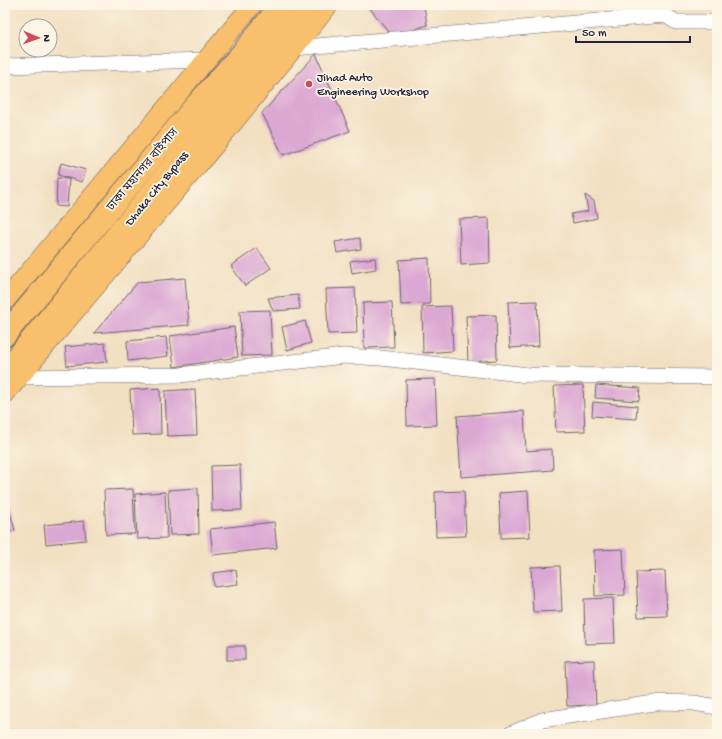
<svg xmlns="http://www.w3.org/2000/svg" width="722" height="739" viewBox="0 0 722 739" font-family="'Gochi Hand','Noto Sans Bengali',sans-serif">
<rect width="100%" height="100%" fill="#fcf5e5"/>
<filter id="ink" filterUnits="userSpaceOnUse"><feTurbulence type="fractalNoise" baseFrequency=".025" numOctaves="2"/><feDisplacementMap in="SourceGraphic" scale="8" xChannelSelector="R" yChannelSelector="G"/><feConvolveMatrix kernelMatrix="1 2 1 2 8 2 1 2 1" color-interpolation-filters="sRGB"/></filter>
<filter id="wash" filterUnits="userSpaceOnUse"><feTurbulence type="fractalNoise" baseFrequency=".012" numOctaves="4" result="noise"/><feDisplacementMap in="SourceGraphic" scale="16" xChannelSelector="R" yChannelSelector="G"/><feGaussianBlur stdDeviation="0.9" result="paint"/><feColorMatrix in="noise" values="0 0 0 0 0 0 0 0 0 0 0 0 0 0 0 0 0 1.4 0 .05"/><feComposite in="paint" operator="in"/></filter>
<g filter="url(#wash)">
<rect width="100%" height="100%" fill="#f2e0c2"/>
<g id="blocks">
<g fill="#dba8d4">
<polygon points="367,5 424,5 427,25 393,37"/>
<polygon points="316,54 350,131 283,155 262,113"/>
<polygon points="61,163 86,170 82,182 58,175"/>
<polygon points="57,178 69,179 67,207 56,206"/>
<polygon points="585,195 594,201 597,218 573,223 571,214 588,211"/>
<polygon points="489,218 490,263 461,265 459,219"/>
<polygon points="360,238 361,249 337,253 335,242"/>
<polygon points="257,248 271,268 245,286 231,266"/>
<polygon points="375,258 376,269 352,273 350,261"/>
<polygon points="429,258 430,304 401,305 399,260"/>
<polygon points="185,278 189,325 94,333 138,282"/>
<polygon points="355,288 357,333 328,334 326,289"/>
<polygon points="298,295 300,309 273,311 268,298"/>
<polygon points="537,301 539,346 510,348 508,302"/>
<polygon points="392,302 394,347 364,348 363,303"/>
<polygon points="451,306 453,351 423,353 422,307"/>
<polygon points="270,310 272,355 242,356 240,311"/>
<polygon points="496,315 497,360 468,362 466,316"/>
<polygon points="305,321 311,343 287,350 282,327"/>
<polygon points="234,327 238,357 174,367 170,336"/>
<polygon points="166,337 168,356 128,361 127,341"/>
<polygon points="105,343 107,362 67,366 65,347"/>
<polygon points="435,379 437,425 407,426 406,380"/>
<polygon points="583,385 585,431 556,432 554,386"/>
<polygon points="596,385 640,388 639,401 595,398"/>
<polygon points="160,388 161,434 132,435 130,390"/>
<polygon points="195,389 197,435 167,436 165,391"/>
<polygon points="593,402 637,406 636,419 592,416"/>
<polygon points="524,411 526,451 552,449 553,470 461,477 457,416"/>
<polygon points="240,465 242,510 212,511 211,466"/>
<polygon points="198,488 199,534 170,535 168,490"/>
<polygon points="133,489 135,534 106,535 104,490"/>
<polygon points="464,491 466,536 436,537 435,492"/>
<polygon points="528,491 530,537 501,538 499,493"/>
<polygon points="165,492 167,538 137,539 135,494"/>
<polygon points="5,494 15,530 5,533"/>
<polygon points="84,521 86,540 46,544 44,525"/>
<polygon points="274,522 277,548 213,555 210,529"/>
<polygon points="623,549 625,595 595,596 594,550"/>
<polygon points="560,566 562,611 533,612 531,567"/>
<polygon points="236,570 238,584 214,587 213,573"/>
<polygon points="665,571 667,616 638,617 636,572"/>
<polygon points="613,598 615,643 585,644 584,599"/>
<rect x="227" y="646" width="18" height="14"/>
<polygon points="594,660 596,705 567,706 565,661"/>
</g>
</g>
</g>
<g filter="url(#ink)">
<use href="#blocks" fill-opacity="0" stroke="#6b646a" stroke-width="1"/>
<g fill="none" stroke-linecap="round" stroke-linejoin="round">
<defs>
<g id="minor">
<polyline points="657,5 665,15 676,22 717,22"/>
<polyline points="294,48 665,15"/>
<polyline points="5,66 206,60"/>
<polyline points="19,377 180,375 344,356 381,358 528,375 717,377"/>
<polyline points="510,734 542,720 661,702 694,703 717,707"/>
</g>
<g id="major">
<polyline points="5,301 252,5"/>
<polyline points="5,394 214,146 329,5"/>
</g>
<g id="highway">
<polyline points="5,335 190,112 242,53 281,5"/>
<polyline points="5,372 207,125 309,5"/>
</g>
</defs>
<use href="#minor" stroke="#6b646a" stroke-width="16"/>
<use href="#major" stroke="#6b646a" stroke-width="20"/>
<use href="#highway" stroke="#6b646a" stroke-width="24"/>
<use href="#minor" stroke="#fff" stroke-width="15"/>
<use href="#major" stroke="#f8bf6c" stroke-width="19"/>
<use href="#highway" stroke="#f8bf6c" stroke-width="22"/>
</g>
</g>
<circle fill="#d1495b" stroke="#fcf5e5" stroke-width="1.5" cx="309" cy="84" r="4"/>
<g text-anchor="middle" stroke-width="3.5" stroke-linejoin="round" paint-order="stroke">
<g font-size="12" fill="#22223b" stroke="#fcf5e5" text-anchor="start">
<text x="317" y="81">Jihad Auto<tspan x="317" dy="14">Engineering Workshop</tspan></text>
</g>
<g font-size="12" fill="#22223b" stroke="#fcf5e5">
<text transform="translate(142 169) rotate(-50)" y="4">ঢাকা মহানগর বাইপাস</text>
<text transform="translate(156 188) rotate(-51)" y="4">Dhaka City Bypass</text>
</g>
</g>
<rect width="722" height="739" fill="none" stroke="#fcf5e5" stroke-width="20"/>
<g transform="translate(38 38) rotate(92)"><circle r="19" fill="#fcf5e5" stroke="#a5a1a1"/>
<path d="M0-3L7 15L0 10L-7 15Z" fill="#d1495b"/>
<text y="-6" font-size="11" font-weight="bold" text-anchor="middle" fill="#22223b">N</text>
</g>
<path d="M576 36v6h114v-6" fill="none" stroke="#22223b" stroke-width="2"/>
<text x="582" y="36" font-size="12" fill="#22223b" stroke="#fcf5e5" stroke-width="3" paint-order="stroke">50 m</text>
</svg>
